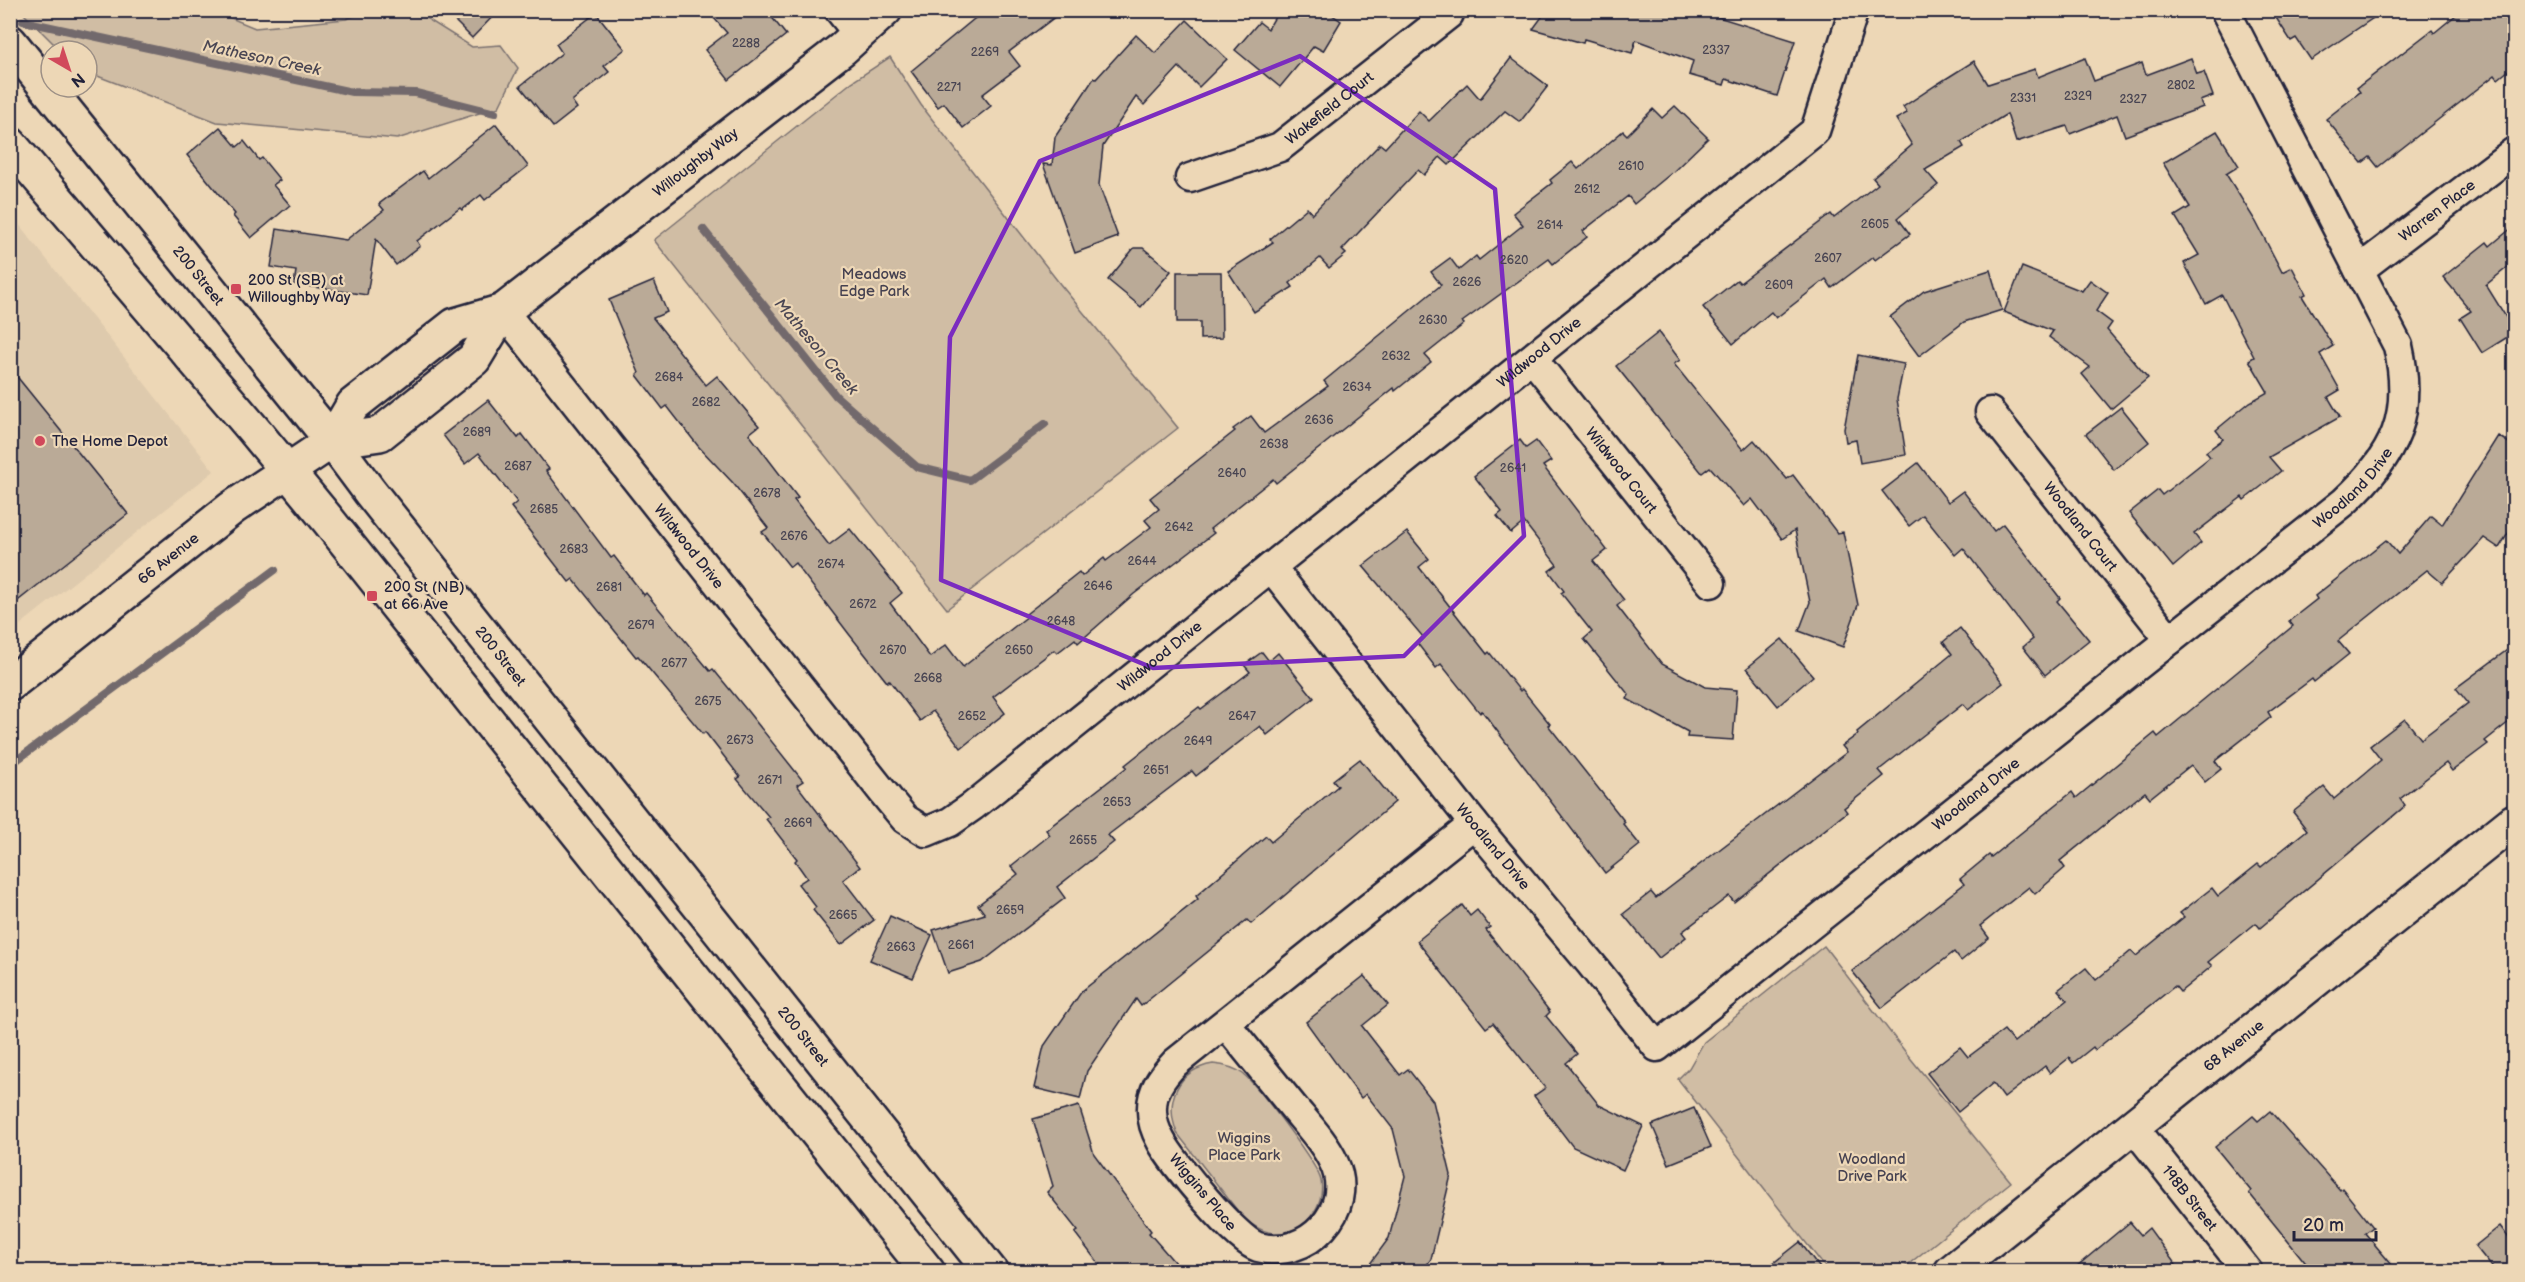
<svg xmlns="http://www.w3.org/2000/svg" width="2525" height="1282" viewBox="0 0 2525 1282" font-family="'Balsamiq Sans',sans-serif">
<rect width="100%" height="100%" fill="#edd7b6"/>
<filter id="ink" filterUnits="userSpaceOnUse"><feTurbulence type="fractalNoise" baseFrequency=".0167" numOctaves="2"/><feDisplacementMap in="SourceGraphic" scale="12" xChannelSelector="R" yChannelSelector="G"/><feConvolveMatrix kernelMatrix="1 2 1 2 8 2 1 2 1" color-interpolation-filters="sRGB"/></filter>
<g filter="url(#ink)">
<polygon fill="#decaad" points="10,213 214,471 11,632 10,632"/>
<g fill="#d0bda4" stroke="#797070" stroke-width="1.5">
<polygon points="26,10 214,11 255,28 346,19 367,11 415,11 472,47 501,45 518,68 499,107 397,139 217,122 87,72 87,51 61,51 23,13"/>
<polygon points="890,57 921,105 1060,284 1178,428 947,609 654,240 852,82"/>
<polygon points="1824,946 1907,1054 2011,1182 1900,1271 1828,1271 1678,1079 1689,1068 1704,1042"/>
<path d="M1213 1064C1224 1065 1234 1067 1243 1074 1257 1085 1319 1166 1321 1181 1326 1206 1303 1234 1277 1233 1264 1233 1254 1226 1244 1219L1177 1133C1164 1100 1178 1070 1213 1064Z"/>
</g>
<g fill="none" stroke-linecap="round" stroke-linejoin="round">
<g stroke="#72696c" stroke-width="8">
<polyline points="23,21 352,92 416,93 495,113"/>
<polyline points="703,229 836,396 917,467 970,480 1045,424"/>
<polyline points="10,765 275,570"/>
</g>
</g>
<g fill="#baaa97" stroke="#22223b" stroke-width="1.5">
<polygon points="444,10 499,10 472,38"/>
<polygon points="707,10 766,10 786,35 729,80 705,50 727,33"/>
<polygon points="985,10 1064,10 1009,52 1020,66 982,95 991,106 963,128 944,103 938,107 911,71"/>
<polygon points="1279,10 1325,10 1341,21 1323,51 1314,46 1280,87 1235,50 1259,22 1268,29"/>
<polygon points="1547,10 1696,10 1795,41 1777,96 1726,79 1724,85 1689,75 1693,61 1636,40 1632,53 1584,39 1583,43 1533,29"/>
<polygon points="2271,10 2385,10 2311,60 2296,38 2291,41"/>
<polygon points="2462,10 2514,10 2514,66 2498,79 2495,75 2378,167 2370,157 2362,163 2326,119 2360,92 2357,88 2432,30 2434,33"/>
<polygon points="596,13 625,49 604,66 609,72 572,101 577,108 553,127 520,86 562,53 556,44"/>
<polygon points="1187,20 1227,59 1199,87 1179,67 1144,105 1136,97 1103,146 1099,185 1118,237 1075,253 1043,164 1052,165 1055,137 1094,78 1096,79 1136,35 1155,53"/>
<polygon points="1511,58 1548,86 1520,122 1505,111 1449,165 1440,157 1424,175 1418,170 1342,250 1346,254 1329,268 1320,258 1290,283 1293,287 1254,312 1228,271 1273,242 1270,239 1307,208 1312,214 1380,144 1385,148 1419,111 1429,121 1467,84 1480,99"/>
<polygon points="2085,58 2094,81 2142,63 2146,75 2191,58 2197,74 2204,72 2213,96 2200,101 2203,107 2125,136 2117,115 2070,134 2067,126 2016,142 2007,114 1961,142 1964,147 1925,170 1938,185 1898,218 1910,234 1875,260 1873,257 1832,288 1826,279 1776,318 1771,312 1733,344 1703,307 1737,280 1740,283 1831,214 1834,218 1878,184 1873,178 1912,145 1896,119 1907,113 1903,107 1936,85 1974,61 1988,84 2035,69 2038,77"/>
<polygon points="1675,106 1708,138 1674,171 1634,204 1628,196 1583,231 1587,237 1553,264 1549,259 1462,322 1464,324 1425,355 1431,362 1395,391 1394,388 1276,483 1273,479 1210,529 1214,533 1134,594 1078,643 1075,639 1057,653 1054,650 993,697 1005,713 961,748 933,711 920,721 889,680 887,682 849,634 795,563 790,567 762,532 768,528 733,483 698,446 667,406 663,409 637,375 639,373 609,300 654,281 667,312 653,318 706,385 717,376 759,426 749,434 798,498 794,500 829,545 850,529 902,593 890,603 930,657 946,645 963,667 1028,616 1026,614 1079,572 1082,576 1104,558 1106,561 1151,527 1145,520 1159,509 1150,498 1235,431 1233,429 1251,416 1264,433 1328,386 1324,381 1441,285 1431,272 1450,258 1459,270 1476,256 1479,260 1523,225 1513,213 1552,183 1550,180 1572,162 1578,169 1623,131 1627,135 1653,109 1662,118"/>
<polygon points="496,124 528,166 485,200 481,195 462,210 460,208 417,241 420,246 396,265 376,239 367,295 294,284 296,271 271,267 277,229 346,240 384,210 379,204 423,171 428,178"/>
<polygon points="220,127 237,147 244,141 259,160 262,158 280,180 273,185 290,205 251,238 233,216 235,214 187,155"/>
<polygon points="2217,131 2239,166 2226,174 2256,222 2282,272 2292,267 2306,294 2302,296 2333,346 2320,354 2340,390 2328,397 2340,417 2269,457 2281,471 2244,500 2242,497 2194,534 2201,543 2173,567 2129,513 2158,490 2162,495 2210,457 2206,452 2223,439 2216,430 2250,402 2268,392 2249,360 2254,357 2222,295 2206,304 2184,263 2199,255 2175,216 2190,207 2163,163"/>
<polygon points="2514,226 2514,262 2486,285 2514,330 2514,333 2482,353 2460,318 2471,311 2443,277 2487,242 2490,246"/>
<polygon points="1134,248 1143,248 1171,271 1141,307 1108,280"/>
<polygon points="2022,267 2082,291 2090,280 2108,293 2096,311 2112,323 2107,330 2148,378 2111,409 2082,374 2090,367 2049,337 2053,331 2004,312"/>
<polygon points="1990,270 2002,310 1964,322 1919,356 1890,317 1924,291"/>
<polygon points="1177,272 1221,272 1222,338 1200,339 1200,322 1177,322"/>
<polygon points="1659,332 1680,360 1674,364 1743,450 1754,440 1787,479 1793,475 1837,533 1843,532 1858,605 1843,647 1799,631 1810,602 1795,530 1782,539 1752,499 1744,506 1710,467 1702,473 1616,366"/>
<polygon points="1858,355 1904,364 1897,399 1906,455 1860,463 1856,440 1846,442 1844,429"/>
<polygon points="10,368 128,514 10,607"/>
<polygon points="488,400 518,438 522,434 549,469 546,471 611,558 614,556 644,595 646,593 710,671 713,669 745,708 803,781 797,785 860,867 843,880 874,920 841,945 813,910 816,907 798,884 807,878 795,861 797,859 766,819 769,817 737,779 740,777 705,732 703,734 638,656 636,657 573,579 569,582 511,507 517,502 479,453 465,464 443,435"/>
<polygon points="2121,407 2149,442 2114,470 2086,434"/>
<polygon points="2498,436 2514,446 2514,524 2499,548 2484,538 2442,583 2427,570 2338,641 2349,654 2314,682 2312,679 2268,712 2271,717 2215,761 2221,769 2205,782 2191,765 2150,798 2145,792 2060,861 2065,868 2035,894 2029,887 1980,926 1989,938 1961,961 1954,952 1882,1008 1852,971 1964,884 1960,879 1989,855 1991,857 2072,792 2076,798 2155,733 2158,737 2293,626 2289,621 2317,599 2315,596 2386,540 2398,554 2431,516 2442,525"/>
<polygon points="1520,440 1526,448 1536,441 1551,461 1543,466 1607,550 1593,561 1624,600 1617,606 1662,664 1705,687 1737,690 1733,740 1687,737 1688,732 1627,699 1629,695 1584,639 1592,632 1561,593 1564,591 1549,571 1557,565 1524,522 1511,533 1497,516 1502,512 1474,476"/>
<polygon points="1918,463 1948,502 1963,491 1994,531 2003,524 2060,598 2057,601 2089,640 2045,675 2023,647 2033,639 1963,548 1955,555 1923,515 1909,526 1882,491"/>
<polygon points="1407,532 1429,559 1419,567 1487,654 1489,652 1520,691 1522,689 1550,724 1548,725 1625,822 1623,824 1640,845 1605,873 1482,711 1480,713 1441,664 1436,668 1417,643 1424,638 1363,566"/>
<polygon points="1960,628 2003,683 1968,710 1963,704 1879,770 1884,776 1844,808 1847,812 1734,902 1729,896 1682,932 1686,937 1659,958 1623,914 1651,892 1656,898 1847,752 1842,746 1858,734 1857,732 1952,654 1943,642"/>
<polygon points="1782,639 1813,676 1778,706 1747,668"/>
<polygon points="2514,645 2514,718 2485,741 2488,744 2452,771 2446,763 2400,799 2405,806 2260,928 2256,923 2208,962 2212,966 2180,992 2175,986 2095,1050 2093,1047 2073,1063 2069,1058 2050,1073 2045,1066 2004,1098 1993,1083 1958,1112 1927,1073 1960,1047 1968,1057 2004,1030 2014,1042 2067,1000 2058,990 2086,968 2096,980 2131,951 2136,956 2184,917 2180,913 2212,888 2218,896 2258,864 2261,867 2307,830 2293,812 2324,787 2334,799 2381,760 2370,746 2405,719 2421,739 2468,703 2456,688"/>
<polygon points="1262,652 1269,661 1278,653 1314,698 1267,735 1260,726 1196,776 1192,771 1108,835 1114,842 1057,887 1065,898 982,962 948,973 933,930 985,914 978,905 1018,874 1011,866 1050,835 1046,830 1127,767 1125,765 1164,734 1199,707 1201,709 1250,672 1244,665"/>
<polygon points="1360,759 1395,802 1251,924 1247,920 1141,1006 1136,999 1087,1071 1080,1099 1034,1088 1044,1046 1082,991 1198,899 1196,896 1266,836 1271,842 1338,786 1333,780"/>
<polygon points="1462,905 1470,916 1477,910 1490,927 1486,930 1550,1012 1546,1016 1577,1054 1566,1063 1599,1105 1643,1126 1623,1170 1573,1147 1534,1096 1545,1088 1493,1023 1486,1028 1417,941"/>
<polygon points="890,916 932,935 913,978 870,960"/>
<polygon points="1364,976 1388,1005 1362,1026 1400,1075 1408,1069 1433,1101 1451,1175 1431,1259 1422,1272 1364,1272 1389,1238 1405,1176 1393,1129 1366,1094 1361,1098 1306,1022"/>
<polygon points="1079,1106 1094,1154 1151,1231 1149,1233 1183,1272 1105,1272 1075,1233 1078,1231 1047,1192 1053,1186 1033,1119"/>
<polygon points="1694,1108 1711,1147 1669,1164 1652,1125"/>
<polygon points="2270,1111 2340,1190 2342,1188 2373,1227 2365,1233 2398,1272 2313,1272 2249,1193 2251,1191 2215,1147 2253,1116 2258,1121"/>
<polygon points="2130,1222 2141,1235 2149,1228 2181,1272 2070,1272"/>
<polygon points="2500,1226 2514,1245 2514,1272 2496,1272 2475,1246"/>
<polygon points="1800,1242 1823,1272 1762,1272"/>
</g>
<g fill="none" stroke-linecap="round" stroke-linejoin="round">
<defs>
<g id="minor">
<polyline points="839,10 859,35"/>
<path id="s1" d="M1190 178 1280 147 1449 14 1450 10"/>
<path id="s2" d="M2359 270 2514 152"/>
<path id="s3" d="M503 311 890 801 905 819 926 832 950 822 973 806 1815 131 1854 10"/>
<path id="s4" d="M1533 359 1711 583"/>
<path id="s5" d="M1990 412 2170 640"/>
<path id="s6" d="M1271 567 1474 824 1591 964 1657 1047 2344 502C2395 455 2414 416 2398 346L2225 10"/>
<path d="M1225 1023C1248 1051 1271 1080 1294 1108 1308 1125 1325 1143 1334 1163 1356 1209 1307 1261 1258 1247 1237 1241 1172 1162 1161 1141 1156 1132 1152 1121 1152 1111 1151 1091 1162 1077 1175 1063L1474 824"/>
<path id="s7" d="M2132 1125 2248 1272"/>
</g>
<g id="tertiary">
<path id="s8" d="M332 441 380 434 474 359 503 311 842 49 885 10"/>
<path id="s9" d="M10 684 232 508 332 441 353 405 455 325 503 311"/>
<path id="s10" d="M1951 1272 2514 821"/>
</g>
<g id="primary">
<path id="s11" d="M10 42 332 441 370 492 991 1272"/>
<polyline points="10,144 253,429 328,520 928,1272"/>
</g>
</defs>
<use href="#minor" stroke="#22223b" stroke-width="33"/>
<use href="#tertiary" stroke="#22223b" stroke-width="38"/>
<use href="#primary" stroke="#22223b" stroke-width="38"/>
<use href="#minor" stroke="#edd7b6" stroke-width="28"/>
<use href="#tertiary" stroke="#edd7b6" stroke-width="33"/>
<use href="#primary" stroke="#edd7b6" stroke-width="33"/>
</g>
</g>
<path fill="none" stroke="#7b2cbf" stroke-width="4.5" stroke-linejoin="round" d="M1300 56 1495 189 1524 536 1404 656 1153 668 941 580 950 337 1040 161Z"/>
<g fill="#d1495b" stroke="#edd7b6" stroke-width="2">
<rect x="230" y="283" width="12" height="12" rx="3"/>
<circle cx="40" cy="441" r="6"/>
<rect x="366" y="590" width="12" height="12" rx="3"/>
</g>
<g text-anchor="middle" stroke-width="4.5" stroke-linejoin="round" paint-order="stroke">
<g font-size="12" fill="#484452">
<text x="746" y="47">2288</text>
<text x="1716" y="54">2337</text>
<text x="985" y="56">2269</text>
<text x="2181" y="89">2802</text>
<text x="949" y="91">2271</text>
<text x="2078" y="100">2329</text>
<text x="2023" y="102">2331</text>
<text x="2133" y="103">2327</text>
<text x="1631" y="170">2610</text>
<text x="1587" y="193">2612</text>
<text x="1875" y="228">2605</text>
<text x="1550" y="229">2614</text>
<text x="1828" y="262">2607</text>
<text x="1514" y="264">2620</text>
<text x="1467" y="286">2626</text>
<text x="1779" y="289">2609</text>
<text x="1433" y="324">2630</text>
<text x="1396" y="360">2632</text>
<text x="669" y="381">2684</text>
<text x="1357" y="391">2634</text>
<text x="706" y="406">2682</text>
<text x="1319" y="424">2636</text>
<text x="477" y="436">2689</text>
<text x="1274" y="448">2638</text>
<text x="518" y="470">2687</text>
<text x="1513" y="472">2641</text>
<text x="1232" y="477">2640</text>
<text x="767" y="497">2678</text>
<text x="544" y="513">2685</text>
<text x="1179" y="531">2642</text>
<text x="794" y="540">2676</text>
<text x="574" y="553">2683</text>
<text x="1142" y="565">2644</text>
<text x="831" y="568">2674</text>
<text x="1098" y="590">2646</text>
<text x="609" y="591">2681</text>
<text x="863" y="608">2672</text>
<text x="1061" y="625">2648</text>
<text x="641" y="629">2679</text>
<text x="893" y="654">2670</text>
<text x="1019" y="654">2650</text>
<text x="674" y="667">2677</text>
<text x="928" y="682">2668</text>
<text x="708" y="705">2675</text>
<text x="972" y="720">2652</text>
<text x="1242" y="720">2647</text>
<text x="740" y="744">2673</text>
<text x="1198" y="745">2649</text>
<text x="1156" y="774">2651</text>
<text x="770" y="784">2671</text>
<text x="1117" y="806">2653</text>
<text x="798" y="827">2669</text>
<text x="1083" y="844">2655</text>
<text x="1010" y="914">2659</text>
<text x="843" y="919">2665</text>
<text x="961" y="949">2661</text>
<text x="901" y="951">2663</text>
</g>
<g font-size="15" fill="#22223b" stroke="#edd7b6">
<text dy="5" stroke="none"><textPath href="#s1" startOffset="158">Wakefield Court</textPath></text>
<text dy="5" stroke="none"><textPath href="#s8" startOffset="468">Willoughby Way</textPath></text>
<text dy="5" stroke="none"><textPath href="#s2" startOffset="98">Warren Place</textPath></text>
<text dy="5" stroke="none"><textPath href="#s11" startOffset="300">200 Street</textPath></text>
<text dy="5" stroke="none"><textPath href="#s3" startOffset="1452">Wildwood Drive</textPath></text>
<text dy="5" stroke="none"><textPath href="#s4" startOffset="142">Wildwood Court</textPath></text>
<text dy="5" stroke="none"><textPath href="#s6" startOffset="1509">Woodland Drive</textPath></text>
<text dy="5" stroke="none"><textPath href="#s5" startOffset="146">Woodland Court</textPath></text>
<text dy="5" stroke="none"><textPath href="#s3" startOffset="300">Wildwood Drive</textPath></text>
<text dy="5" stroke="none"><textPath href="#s9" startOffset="202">66 Avenue</textPath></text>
<text dy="5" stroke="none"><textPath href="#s3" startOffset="966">Wildwood Drive</textPath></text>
<text dy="5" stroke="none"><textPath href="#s11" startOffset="786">200 Street</textPath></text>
<text dy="5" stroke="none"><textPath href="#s6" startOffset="1023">Woodland Drive</textPath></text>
<text dy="5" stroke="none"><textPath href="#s6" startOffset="357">Woodland Drive</textPath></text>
<text dy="5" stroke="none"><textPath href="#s11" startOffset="1272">200 Street</textPath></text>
<text dy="5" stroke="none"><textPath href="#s10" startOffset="362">68 Avenue</textPath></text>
<text transform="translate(1203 1192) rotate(50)" y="5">Wiggins Place</text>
<text dy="5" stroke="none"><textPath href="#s7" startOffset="93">198B Street</textPath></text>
</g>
<g font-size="15" fill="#454150" stroke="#edd7b6">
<text x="874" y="279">Meadows<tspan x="874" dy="17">Edge Park</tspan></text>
<text x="1244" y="1143">Wiggins<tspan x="1244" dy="17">Place Park</tspan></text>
<text x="1872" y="1164">Woodland<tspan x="1872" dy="17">Drive Park</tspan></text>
</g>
<g font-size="15" fill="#22223b" stroke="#edd7b6" text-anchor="start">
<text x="248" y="285">200 St (SB) at<tspan x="248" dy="17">Willoughby Way</tspan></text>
<text x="52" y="446">The Home Depot</text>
<text x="384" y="592">200 St (NB)<tspan x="384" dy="17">at 66 Ave</tspan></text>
</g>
<g font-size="16" font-style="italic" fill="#4a4653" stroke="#edd7b6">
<text transform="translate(262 57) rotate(12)" y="6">Matheson Creek</text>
<text transform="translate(817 346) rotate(50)" y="6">Matheson Creek</text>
</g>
</g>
<rect width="2525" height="1282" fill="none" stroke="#edd7b6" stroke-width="36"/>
<rect x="18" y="18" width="2489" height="1246" fill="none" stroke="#22223b" stroke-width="2" filter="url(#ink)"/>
<g transform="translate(69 69) rotate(141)"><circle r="28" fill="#edd7b6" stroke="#9c8f85" stroke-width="1.5"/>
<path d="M0-4.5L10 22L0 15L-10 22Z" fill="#d1495b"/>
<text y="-9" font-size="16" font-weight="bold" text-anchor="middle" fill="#22223b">N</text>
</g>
<path d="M2294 1231v9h82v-9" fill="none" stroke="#22223b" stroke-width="3"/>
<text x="2303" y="1231" font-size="18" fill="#22223b" stroke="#edd7b6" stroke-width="4.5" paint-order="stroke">20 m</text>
</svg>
